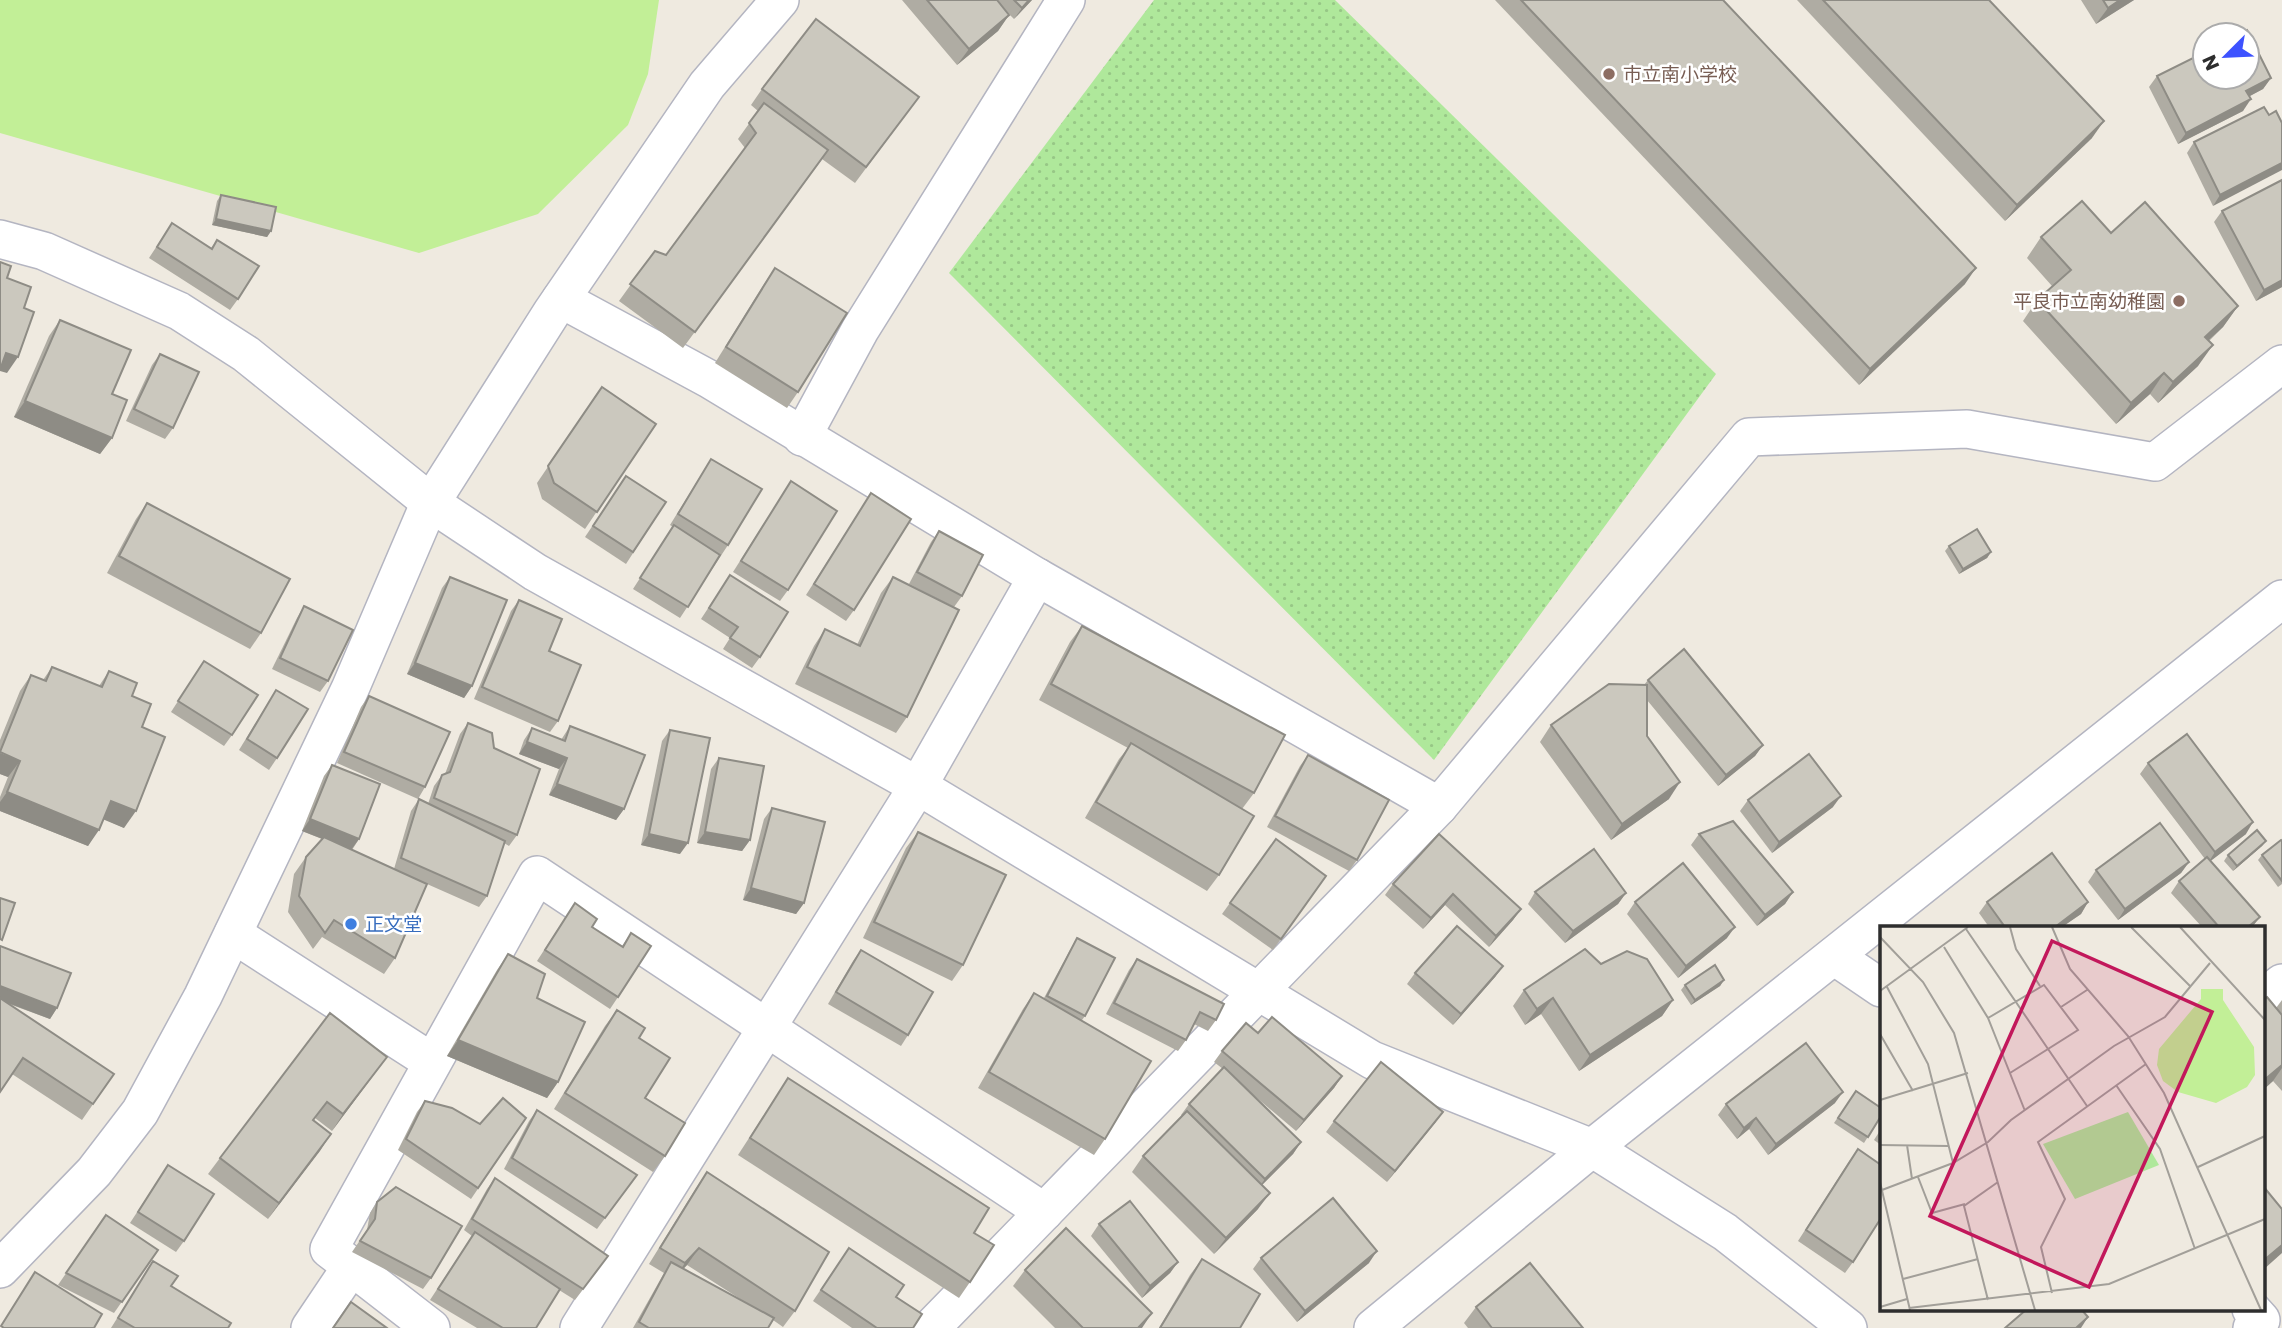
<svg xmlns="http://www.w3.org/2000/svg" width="2282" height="1328" viewBox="0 0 2282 1328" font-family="Poppins,'Noto Sans JP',sans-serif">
<defs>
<pattern id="grass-dots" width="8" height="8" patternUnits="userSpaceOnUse" patternTransform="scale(1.75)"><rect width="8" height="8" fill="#afe89b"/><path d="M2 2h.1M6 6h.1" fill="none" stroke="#97c786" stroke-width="1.8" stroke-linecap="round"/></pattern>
</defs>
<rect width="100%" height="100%" fill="#efeae0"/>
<polygon fill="url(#grass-dots)" points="1154,0 1335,0 1716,374 1434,760 949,273"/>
<polygon fill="#c2ef97" points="0,0 659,0 648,74 628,125 538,214 419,253 0,133"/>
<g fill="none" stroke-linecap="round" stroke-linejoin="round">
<defs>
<g id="minor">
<polyline points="0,239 44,251 179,311 246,354 431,503 535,572 918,786 1372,1060 1592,1148 1725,1232 1848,1328"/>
<polyline points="561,299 709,379 1037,577 1439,806 1749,437 1967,429 2155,462 2282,364"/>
<polyline points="802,437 860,330 1066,0"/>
<polyline points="233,934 432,1062"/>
<polyline points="1834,956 1881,988"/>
<polyline points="2263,998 2282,983"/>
<polyline points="0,1269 94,1172 140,1112 203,996 350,689 427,509 552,312 707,85 780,0"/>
<polyline points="2251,1309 2261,1320 2252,1328"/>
<polyline points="310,1328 351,1267"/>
<polyline points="431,1328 329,1249 537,875 1044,1212"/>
<polyline points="579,1328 918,786 1037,577"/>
<polyline points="931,1328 1439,806"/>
<polyline points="1373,1328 1592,1148 2282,599"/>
</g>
</defs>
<use href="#minor" stroke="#b4b5c1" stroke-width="40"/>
<use href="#minor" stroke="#fff" stroke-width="37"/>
</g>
<g fill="#afaca3" fill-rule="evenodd">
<polygon points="902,0 1032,0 1014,19 1008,13 1009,15 998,31 957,65"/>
<polygon points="1495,0 1723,0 1965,284 1859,385"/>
<polygon points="1797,0 1989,0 2092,138 2005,221"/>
<polygon points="2081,0 2134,0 2096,24"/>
<polygon points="2157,76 2271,78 2263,89 2249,96 2243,111 2178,144 2149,87"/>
<polygon points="762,89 919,97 855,183 822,159 683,348 619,301 655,251 666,255 745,148 738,139 758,111 751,105"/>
<polygon points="2269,115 2282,123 2213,206 2187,153 2194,142"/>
<polygon points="221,195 271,231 267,237 212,225 217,201"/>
<polygon points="2222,211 2282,287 2256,301 2214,222"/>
<polygon points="172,223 211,248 217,240 238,299 230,310 149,258"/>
<polygon points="2111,233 2238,306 2223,327 2209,341 2198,366 2158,403 2150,394 2116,424 2023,321 2037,300 2052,286 2027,258 2041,237"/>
<polygon points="775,268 798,392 787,408 715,363 764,284"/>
<polygon points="60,320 112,394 112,438 100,454 14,417 49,336"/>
<polygon points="160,354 173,428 165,439 126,421 152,365"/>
<polygon points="602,387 656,424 585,529 542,499 537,483"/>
<polygon points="711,459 728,545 680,618 633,589 673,527 670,525"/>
<polygon points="626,476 666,502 626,564 585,537"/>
<polygon points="791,481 788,590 780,601 733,572"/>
<polygon points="871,493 854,610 846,621 806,595"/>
<polygon points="147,503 261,633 250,649 107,573 136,519"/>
<polygon points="939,531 962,596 954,607 909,584 931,542"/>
<polygon points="1949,546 1991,552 1987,558 1959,574 1945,551"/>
<polygon points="730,575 760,657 752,668 723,649 730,638 701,619"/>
<polygon points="450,577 472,686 464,698 407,674 442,588"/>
<polygon points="893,577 907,717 896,733 795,684 814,646 825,629 857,645 881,593"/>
<polygon points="519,600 558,721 550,732 474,699 511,611"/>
<polygon points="304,606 328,681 320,692 272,669 297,618"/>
<polygon points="1082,626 1254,793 1242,809 1219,875 1207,891 1085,818 1119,759 1128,748 1039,700 1070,642"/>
<polygon points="204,661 232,735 224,746 171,712"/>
<polygon points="52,667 99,686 109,671 132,696 142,727 124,828 104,819 88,846 0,811 0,797 8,777 0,774 0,740 20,691 31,675 43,680"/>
<polygon points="1648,680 1763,745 1755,756 1718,786 1647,700 1647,736 1669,799 1611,840 1540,742 1551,725 1644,685"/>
<polygon points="276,690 277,758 269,770 239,750"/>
<polygon points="369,696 425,787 418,799 337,763 361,707"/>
<polygon points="468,723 494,748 517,835 509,846 504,843 487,896 479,907 427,884 395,958 384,974 322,937 313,949 288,912 294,874 306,857 322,839 302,831 324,776 332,765 359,839 352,850 394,869 411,811 419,799 428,804 434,786 442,775 445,774 460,734"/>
<polygon points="570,726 624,809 616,820 549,795 559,769 519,754 524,740 532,728 561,740"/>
<polygon points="670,730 680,854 641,845 662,741"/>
<polygon points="1308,755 1357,860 1349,871 1267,827 1300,766"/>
<polygon points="719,758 750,840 742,851 697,843 711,769"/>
<polygon points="2148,763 2246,834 2210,861 2260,917 2252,927 2202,927 2171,893 2179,881 2205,859 2140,774"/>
<polygon points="1748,800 1833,807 1772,853 1740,811"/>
<polygon points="772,808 804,903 796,914 743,900 764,819"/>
<polygon points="918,832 963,965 952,981 863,938 906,848"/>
<polygon points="1439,834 1521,909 1513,920 1489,947 1445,905 1423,929 1385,895 1393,884"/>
<polygon points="1699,834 1793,892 1785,904 1757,926 1691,845"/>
<polygon points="1276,839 1326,876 1273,950 1222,914"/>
<polygon points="2266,841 2262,846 2233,871 2224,861 2228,855"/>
<polygon points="2282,841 2282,884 2278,887 2258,860 2262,855"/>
<polygon points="2189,862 2181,873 2118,920 2088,882 2096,870"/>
<polygon points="1535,892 1626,893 1618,904 1565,943 1528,904"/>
<polygon points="1635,902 1727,938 1678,978 1627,914"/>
<polygon points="1987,902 2088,902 2081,914 2062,927 1989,927 1979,913"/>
<polygon points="567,915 592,927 622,946 631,933 618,997 610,1009 537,961"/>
<polygon points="1077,938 1085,1016 1082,1020 1105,1139 1094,1155 978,1088 1023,1009 1034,993 1044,998 1070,950"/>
<polygon points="0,946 57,1008 50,1019 9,1004 114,1074 82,1120 12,1074"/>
<polygon points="861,950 908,1035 901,1046 828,1004 853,961"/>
<polygon points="508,954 537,998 558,1082 547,1098 447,1056 497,970"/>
<polygon points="1137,959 1216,1020 1208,1031 1194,1024 1186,1040 1178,1051 1106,1014 1129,970"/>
<polygon points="1601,964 1673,1000 1662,1016 1579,1071 1541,1014 1525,1025 1513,1006 1524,990"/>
<polygon points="1503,966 1495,977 1453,1025 1407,984 1415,973"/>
<polygon points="1724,980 1720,986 1691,1005 1681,990 1685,985"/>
<polygon points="2263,1000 2276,1008 2282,1000 2282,1091 2273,1081 2263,1090"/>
<polygon points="617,1010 645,1098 665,1156 653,1172 554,1109 605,1026"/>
<polygon points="1258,1033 1342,1076 1334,1088 1296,1131 1244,1087 1301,1142 1293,1154 1262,1185 1258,1209 1214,1254 1132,1172 1143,1156 1182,1116 1181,1115 1189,1104 1223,1069 1214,1062 1222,1051"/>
<polygon points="387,1057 332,1131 315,1118 314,1121 331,1134 268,1219 208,1174 220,1158"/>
<polygon points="788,1078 974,1233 970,1282 959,1298 738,1155"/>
<polygon points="1856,1091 1881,1116 1864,1143 1834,1123"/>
<polygon points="425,1101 480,1124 526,1118 471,1199 398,1150 417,1112"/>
<polygon points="1835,1103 1768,1155 1749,1129 1737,1139 1718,1115 1726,1104"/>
<polygon points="537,1110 637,1175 597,1229 504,1169 529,1121"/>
<polygon points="1443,1112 1387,1182 1326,1132 1334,1121"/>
<polygon points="1881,1129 1881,1145 1874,1140"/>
<polygon points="1850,1160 1853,1262 1845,1273 1798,1241"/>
<polygon points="168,1165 184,1241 176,1252 130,1223"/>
<path d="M707 1172 795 1311 783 1327 773 1320 768 1328H633L664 1273 649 1264 696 1188ZM687 1265 748 1304 683 1269Z"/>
<polygon points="495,1178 600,1267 575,1300 559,1290 536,1328 477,1328 430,1300 472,1236 464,1230 487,1189"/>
<polygon points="377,1202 431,1278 423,1289 352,1252 367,1230 370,1213"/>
<polygon points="106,1215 158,1250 114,1313 58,1285"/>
<polygon points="1099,1224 1178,1262 1170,1273 1142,1298 1091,1236"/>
<polygon points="849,1248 896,1297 913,1328 852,1328 813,1301"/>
<polygon points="1261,1258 1369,1263 1297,1322 1253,1269"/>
<polygon points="1202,1259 1240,1328 1159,1328 1190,1275"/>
<polygon points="153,1261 171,1286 228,1328 111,1328"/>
<polygon points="1025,1270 1142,1328 1055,1328 1013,1286"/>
<polygon points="1476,1307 1583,1328 1468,1328 1464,1323"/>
</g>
<g fill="#8e8c85">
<polygon points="1029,0 1032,0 1014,19 1022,8"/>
<polygon points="2120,0 2134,0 2096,24 2108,8"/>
<polygon points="1009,15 998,31 957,65 969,49"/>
<polygon points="2271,78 2263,89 2239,102 2246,91"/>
<polygon points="2251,99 2243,111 2178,144 2186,133"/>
<polygon points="2104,121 2092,138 2005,221 2017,205"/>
<polygon points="2282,163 2282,170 2213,206 2220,195"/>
<polygon points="216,219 271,231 267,237 212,225"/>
<polygon points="1976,268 1965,284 1859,385 1870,369"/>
<polygon points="2282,280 2282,287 2256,301 2264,290"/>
<polygon points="2238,306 2223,327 2190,357 2205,337"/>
<polygon points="2213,345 2198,366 2158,403 2173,382"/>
<polygon points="6,353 18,357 7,373 0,371 0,361"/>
<polygon points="2164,373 2150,394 2116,424 2131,403"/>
<polygon points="25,401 112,438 100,454 14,417"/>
<polygon points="1991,552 1987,558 1959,574 1963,569"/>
<polygon points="415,663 472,686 464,698 407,674"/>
<polygon points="527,742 567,758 559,769 519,754"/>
<polygon points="1763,745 1755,756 1718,786 1726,775"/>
<polygon points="0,753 20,761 8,777 0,774"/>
<polygon points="1680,782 1669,799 1611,840 1622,824"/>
<polygon points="557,784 624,809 616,820 549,795"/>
<polygon points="7,792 99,830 88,846 0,811 0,802"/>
<polygon points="1841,796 1833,807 1772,853 1779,842"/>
<polygon points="111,801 136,811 124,828 100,818"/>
<polygon points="310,819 359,839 351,850 302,831"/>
<polygon points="2253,822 2246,834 2208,863 2215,852"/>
<polygon points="705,832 750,840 742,851 697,843"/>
<polygon points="649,834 688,843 680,854 641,845"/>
<polygon points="2266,841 2262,846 2233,871 2237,866"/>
<polygon points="2189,862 2181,873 2118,920 2125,909"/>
<polygon points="751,888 804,903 796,914 743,900"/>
<polygon points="1793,892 1785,904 1757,926 1765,915"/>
<polygon points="1626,893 1618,904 1565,943 1573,931"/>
<polygon points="1453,894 1445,905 1423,929 1431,918"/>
<polygon points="2088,902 2081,914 2062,927 2055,927"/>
<polygon points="1521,909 1513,920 1489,947 1496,936"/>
<polygon points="2260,917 2252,927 2248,927"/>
<polygon points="1735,927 1727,938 1678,978 1686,966"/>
<polygon points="1503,966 1495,977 1453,1025 1461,1014"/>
<polygon points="1724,980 1720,986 1691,1005 1695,1000"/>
<polygon points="0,986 57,1008 50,1019 0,1000"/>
<polygon points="1553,998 1541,1014 1525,1025 1537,1009"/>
<polygon points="1673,1000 1662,1016 1579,1071 1590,1055"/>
<polygon points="458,1040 558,1082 547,1098 447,1056"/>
<polygon points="387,1057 375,1073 332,1131 343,1114"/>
<polygon points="2282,1065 2282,1068 2273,1081 2263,1090 2263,1081"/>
<polygon points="1342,1076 1334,1088 1296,1131 1304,1120"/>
<polygon points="1843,1092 1835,1103 1768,1155 1776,1144"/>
<polygon points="1443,1112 1435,1123 1387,1182 1395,1171"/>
<polygon points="1756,1118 1749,1129 1737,1139 1744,1128"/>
<polygon points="331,1134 320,1151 268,1219 279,1203"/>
<polygon points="1301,1142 1293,1154 1257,1190 1265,1179"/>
<polygon points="1270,1193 1258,1209 1214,1254 1226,1238"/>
<polygon points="2282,1245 2282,1253 2263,1270 2263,1261"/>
<polygon points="699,1248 687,1265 674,1279 685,1263"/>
<polygon points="1377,1251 1369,1263 1297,1322 1305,1311"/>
<polygon points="1178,1262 1170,1273 1142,1298 1150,1286"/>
<polygon points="1152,1313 1142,1328 1138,1328"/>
<polygon points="2088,1317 2081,1328 2076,1328"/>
</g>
<g fill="#cbc8be" stroke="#8e8c85" stroke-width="2">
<polygon points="927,0 997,0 1009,15 969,49"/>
<polygon points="1014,0 1029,0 1022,8"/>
<polygon points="1521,0 1723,0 1976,268 1870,369"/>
<polygon points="1823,0 1989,0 2104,121 2017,205"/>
<polygon points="2103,0 2120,0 2108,8"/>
<polygon points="816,19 919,97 866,167 762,89"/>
<polygon points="2247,30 2271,78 2246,91 2251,99 2186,133 2157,76 2205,52 2205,77 2247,77 2247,35 2237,35"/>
<polygon points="764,103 828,150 695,332 630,284 655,251 666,255 756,133 749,123"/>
<polygon points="2264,107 2269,115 2276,111 2282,123 2282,163 2220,195 2194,142"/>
<polygon points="2282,180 2282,280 2264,290 2222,211"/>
<polygon points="221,195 276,207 271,231 216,219"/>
<polygon points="2082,201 2111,233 2145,202 2238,306 2205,337 2213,345 2173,382 2164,373 2131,403 2037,300 2071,270 2041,237"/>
<polygon points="172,223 212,249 217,240 259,266 238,299 157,247"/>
<polygon points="0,262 11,266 7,278 31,287 24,308 34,312 18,357 6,353 1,367 0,367"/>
<polygon points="775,268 847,313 798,392 726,347"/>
<polygon points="60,320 131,350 112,394 127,400 112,438 25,401"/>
<polygon points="160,354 199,372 173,428 134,409"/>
<polygon points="602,387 656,424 597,512 554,483 548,466"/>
<polygon points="711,459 762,489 728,545 678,514"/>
<polygon points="626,476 666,502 633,552 593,526"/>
<polygon points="791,481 837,511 788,590 741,561"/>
<polygon points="871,493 911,519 854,610 814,584"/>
<polygon points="147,503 290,579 261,633 119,556"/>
<polygon points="674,525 720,555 688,607 640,578"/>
<polygon points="1977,529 1991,552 1963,569 1949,546"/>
<polygon points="939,531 983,555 962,596 917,572"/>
<polygon points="730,575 788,612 760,657 730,638 738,627 709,608"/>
<polygon points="450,577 507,600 472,686 415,663"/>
<polygon points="893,577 959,610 907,717 807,667 825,629 860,646"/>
<polygon points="519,600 562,619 549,651 581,665 558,721 482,687"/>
<polygon points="304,606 353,630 328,681 280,658"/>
<polygon points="1082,626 1285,735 1254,793 1051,684"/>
<polygon points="1684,649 1763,745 1726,775 1648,680"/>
<polygon points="204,661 258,695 232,735 178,701"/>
<polygon points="52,667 102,687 109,671 137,683 132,696 151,704 142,727 165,737 136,811 111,801 99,830 7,792 20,761 0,752 31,675 46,681"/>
<polygon points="1609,684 1647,685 1647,736 1680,782 1622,824 1551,725"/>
<polygon points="276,690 308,709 277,758 247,739"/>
<polygon points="369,696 450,732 425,787 344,752"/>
<polygon points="468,723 492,733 494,748 540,769 517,835 434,798 442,775 450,772"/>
<polygon points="570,726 645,755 624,809 557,784 567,758 527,742 532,728 565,741"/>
<polygon points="670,730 710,738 688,843 649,834"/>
<polygon points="2187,734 2253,822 2215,852 2148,763"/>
<polygon points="1131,743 1254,816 1219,875 1096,802"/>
<polygon points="1809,754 1841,796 1779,842 1748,800"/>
<polygon points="1308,755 1389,800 1357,860 1275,816"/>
<polygon points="719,758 764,766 750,840 705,832"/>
<polygon points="332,765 380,784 359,839 310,819"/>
<polygon points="419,799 505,841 487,896 401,858"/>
<polygon points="772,808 825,822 804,903 751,888"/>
<polygon points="1733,821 1793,892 1765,915 1699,834"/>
<polygon points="2160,823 2189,862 2125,909 2096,870"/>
<polygon points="2257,830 2266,841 2237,866 2228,855"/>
<polygon points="918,832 1006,875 963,965 874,922"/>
<polygon points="1439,834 1521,909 1496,936 1453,894 1431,918 1393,884"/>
<polygon points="324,837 427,884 395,958 334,920 325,933 299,896 306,857"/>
<polygon points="1276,839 1326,876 1281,939 1230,903"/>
<polygon points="2281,840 2282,841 2282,881 2262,855"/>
<polygon points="1594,849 1626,893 1573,931 1535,892"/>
<polygon points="2052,853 2088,902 2055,927 2005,927 1987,902"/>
<polygon points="2207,857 2260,917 2248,927 2219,927 2179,881"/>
<polygon points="1683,863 1735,927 1686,966 1635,902"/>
<polygon points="0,898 15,903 2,940 0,939"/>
<polygon points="575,903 597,919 592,927 623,947 631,933 651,946 618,997 545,950"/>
<polygon points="1457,926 1503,966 1461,1014 1415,973"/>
<polygon points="1077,938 1115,958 1085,1016 1047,996"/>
<polygon points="0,946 71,973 57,1008 0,986"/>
<polygon points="1585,949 1601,964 1627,951 1647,959 1673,1000 1590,1055 1553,998 1537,1009 1524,990"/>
<polygon points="861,950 933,992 908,1035 836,992"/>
<polygon points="508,954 545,974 537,998 585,1022 558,1082 458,1040"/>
<polygon points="1137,959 1224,1004 1216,1020 1200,1012 1186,1040 1114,1003"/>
<polygon points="1715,965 1724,980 1695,1000 1685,985"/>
<polygon points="1034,993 1151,1061 1105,1139 989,1072"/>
<polygon points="2267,997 2282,1015 2282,1065 2263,1081 2263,1000"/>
<polygon points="0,998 114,1074 93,1104 23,1058 0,1092"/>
<polygon points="617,1010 645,1028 639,1038 670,1058 645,1098 685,1123 665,1156 565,1093"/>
<polygon points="330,1013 387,1057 343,1114 327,1102 313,1120 331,1134 279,1203 220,1158"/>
<polygon points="1272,1017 1342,1076 1304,1120 1222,1051 1246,1023 1258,1033"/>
<polygon points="1806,1043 1843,1092 1776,1144 1756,1118 1744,1128 1726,1104"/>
<polygon points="1381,1062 1443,1112 1395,1171 1334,1121"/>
<polygon points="1224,1067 1301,1142 1265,1179 1189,1104"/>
<polygon points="788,1078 989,1208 974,1233 994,1245 970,1282 750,1138"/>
<polygon points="1856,1091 1881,1108 1881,1116 1868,1137 1838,1118"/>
<polygon points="503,1098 526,1118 478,1188 406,1139 425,1101 452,1108 480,1124"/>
<polygon points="537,1110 637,1175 605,1218 512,1158"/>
<polygon points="1187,1111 1270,1193 1226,1238 1143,1156"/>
<polygon points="1858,1149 1881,1165 1881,1218 1853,1262 1806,1230"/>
<polygon points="168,1165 214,1194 184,1241 138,1212"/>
<polygon points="707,1172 829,1252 795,1311 699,1248 685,1263 660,1248"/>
<polygon points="495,1178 608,1256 583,1289 472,1219"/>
<polygon points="2263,1186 2282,1209 2282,1245 2263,1261"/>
<polygon points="396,1187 462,1226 431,1278 360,1241 375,1219 377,1202"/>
<polygon points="1333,1198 1377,1251 1305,1311 1261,1258"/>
<polygon points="1130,1201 1178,1262 1150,1286 1099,1224"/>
<polygon points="106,1215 158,1250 122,1302 66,1273"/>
<polygon points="1066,1228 1152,1313 1138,1328 1083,1328 1025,1270"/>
<polygon points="475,1232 560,1289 536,1328 503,1328 438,1289"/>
<polygon points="849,1248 904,1285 896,1297 922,1314 913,1328 877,1328 821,1290"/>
<polygon points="1202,1259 1260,1294 1240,1328 1160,1328"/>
<polygon points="153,1261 178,1276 171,1286 231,1323 228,1328 135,1328 118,1318"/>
<polygon points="671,1262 774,1318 768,1328 649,1328 639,1322"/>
<polygon points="1530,1263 1583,1328 1492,1328 1476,1307"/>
<polygon points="35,1272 102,1314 94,1328 4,1328 1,1326"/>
<polygon points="351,1302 387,1328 333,1328"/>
<polygon points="2027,1309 2081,1309 2088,1317 2076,1328 2005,1328"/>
</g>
<g fill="#8d6e63" stroke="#fff" stroke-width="2.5">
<circle cx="1609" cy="74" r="7"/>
<circle cx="2179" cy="301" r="7"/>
</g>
<circle fill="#3f7fe0" stroke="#fff" stroke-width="2.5" cx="351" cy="924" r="7"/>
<g text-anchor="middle" stroke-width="5" stroke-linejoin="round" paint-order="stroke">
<g font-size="19" fill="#785e54" stroke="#fff" text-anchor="start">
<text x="1623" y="81">市立南小学校</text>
<text x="2165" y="308" text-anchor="end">平良市立南幼稚園</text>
</g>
<g font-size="19" fill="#366cbe" stroke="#fff" text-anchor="start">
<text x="365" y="931">正文堂</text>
</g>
</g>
<g transform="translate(1880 926)">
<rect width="385" height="385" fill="#efeae0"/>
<path d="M248 186 279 239 195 273 163 218Z" fill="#afe89b"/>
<path d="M321 63H343V74L374 121 375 149 367 161 336 177 298 166 283 155 277 139 279 123 321 73Z" fill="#c2ef97"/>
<path fill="none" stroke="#a29f99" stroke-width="2" d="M130 1 136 23 160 60M172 1 190 43 248 110 284 167 381 384M251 1 311 61M300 1 385 94M86 3 207 180M0 11 43 56 74 107 155 384M64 21 108 92 145 185M7 61 48 138 73 237M0 65 88 1M181 81 207 64M108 92 164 59 198 104 130 147M0 108 33 165M236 159 280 223 315 323M0 174 88 147M0 219 68 220M27 219 32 253M318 241 385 210M38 251 52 287 85 278M0 256 30 384M2 264 73 237 108 216 131 194 234 120 285 91 330 37M23 353 98 333M172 367 161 321 185 273 158 216 266 138M108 374 84 280 118 256M0 381 27 373M29 382 229 358 385 293"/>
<path fill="#c2185b" fill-opacity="0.15" stroke="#c2185b" stroke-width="3.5" d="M172 15 332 86 209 361 50 290Z"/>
<rect width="385" height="385" fill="none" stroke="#2e2e2e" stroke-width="3.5"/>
</g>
<g transform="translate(2226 56) rotate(246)"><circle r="33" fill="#ffffff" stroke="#ababab" stroke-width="2"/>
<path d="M0-5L12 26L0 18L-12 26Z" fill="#3d52ff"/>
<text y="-10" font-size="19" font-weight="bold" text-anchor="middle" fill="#2e2e2e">N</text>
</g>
</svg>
